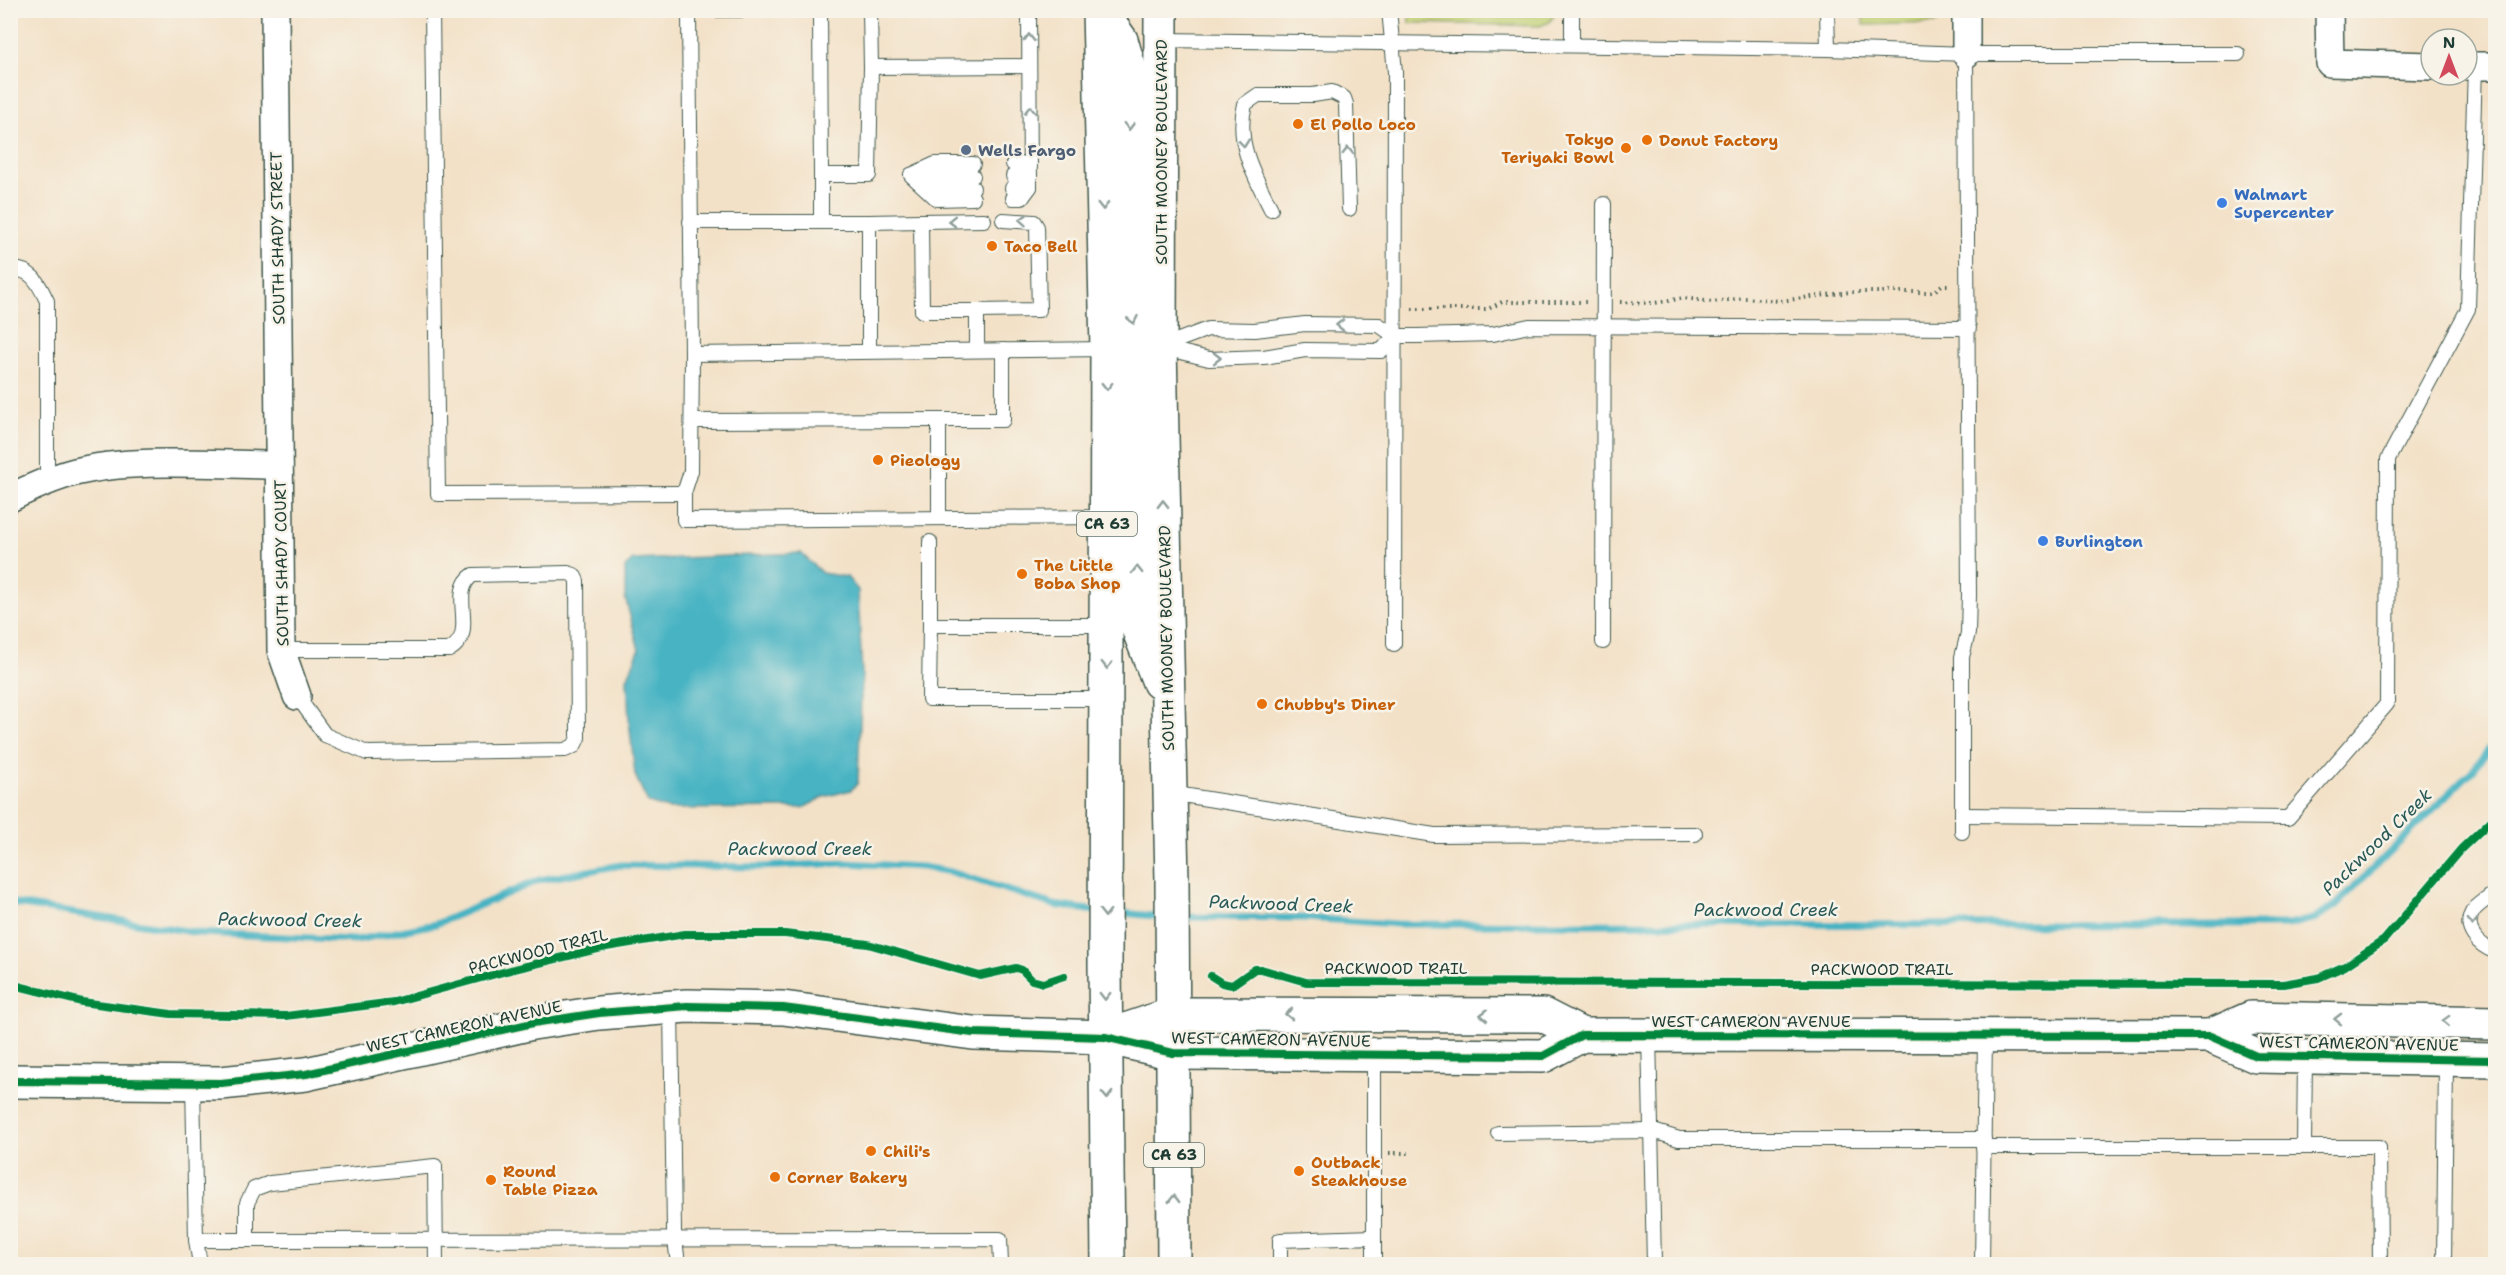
<svg xmlns="http://www.w3.org/2000/svg" width="2506" height="1275" viewBox="0 0 2506 1275" font-family="'Shantell Sans',sans-serif">
<rect width="100%" height="100%" fill="#f7f3e8"/>
<filter id="ink" filterUnits="userSpaceOnUse"><feTurbulence type="fractalNoise" baseFrequency=".0167" numOctaves="2"/><feDisplacementMap in="SourceGraphic" scale="12" xChannelSelector="R" yChannelSelector="G"/><feConvolveMatrix kernelMatrix="1 2 1 2 8 2 1 2 1" color-interpolation-filters="sRGB"/></filter>
<filter id="wash" filterUnits="userSpaceOnUse"><feTurbulence type="fractalNoise" baseFrequency=".008" numOctaves="4" result="noise"/><feDisplacementMap in="SourceGraphic" scale="24" xChannelSelector="R" yChannelSelector="G"/><feGaussianBlur stdDeviation="1.35" result="paint"/><feColorMatrix in="noise" values="0 0 0 0 0 0 0 0 0 0 0 0 0 0 0 0 0 1.4 0 .05"/><feComposite in="paint" operator="in"/></filter>
<g filter="url(#wash)">
<rect width="100%" height="100%" fill="#f3e1c7"/>
<g fill="#c0cf71" stroke="#708652" stroke-width="1.5">
<polygon points="1409,11 1556,10 1556,11 1550,22 1540,26 1410,23"/>
<polygon points="1863,11 1863,10 1941,11 1937,23 1863,25"/>
</g>
<polygon fill="#46b3c3" stroke="#32787c" stroke-width="1.5" points="801,553 822,573 847,577 858,590 862,673 858,783 851,790 824,797 803,808 668,809 648,803 635,775 629,721 627,679 639,650 625,597 625,567 633,560"/>
<g fill="none" stroke-linecap="round" stroke-linejoin="round">
<g stroke="#46b3c3" stroke-width="7">
<polyline points="10,903 199,933 356,940 436,924 539,880 621,865 759,867 846,863 922,867 951,872 1054,905 1096,911"/>
<polyline points="1113,912 1164,917"/>
<polyline points="1181,917 1306,918 1396,924 2288,925 2316,918 2336,905 2474,769 2496,740"/>
</g>
</g>
</g>
<g filter="url(#ink)">
<g fill="none" stroke-linecap="round" stroke-linejoin="round">
<defs>
<g id="lane">
<polyline points="432,10 438,494 684,493"/>
<polyline points="689,10 780,10"/>
<polyline points="820,10 821,175 869,175 871,67"/>
<polyline points="870,10 871,67 1029,66"/>
<polyline points="1389,10 1395,72 1394,644"/>
<polyline points="1572,10 1572,45"/>
<polyline points="1827,10 1828,49"/>
<polyline points="689,12 692,354 1107,349"/>
<polyline points="1161,40 1828,49 1966,54 2238,54"/>
<polyline points="1013,164 1030,164"/>
<polyline points="821,175 821,222 869,222 869,351"/>
<polyline points="911,175 937,199 973,198"/>
<polyline points="911,175 935,164 973,164"/>
<polyline points="916,175 973,176"/>
<polyline points="1013,176 1030,176"/>
<polyline points="924,182 936,189 973,188"/>
<polyline points="1012,188 1030,187"/>
<polyline points="1013,198 1022,198 1030,187 1029,10"/>
<path d="M1271 209C1254 175 1235 143 1245 104L1258 95H1313L1332 92 1344 98 1346 104 1349 209"/>
<polyline points="921,221 984,220"/>
<polyline points="690,222 821,222"/>
<polyline points="869,222 921,221 922,311 977,311 977,350"/>
<path d="M10 269C32 268 39 284 47 301V480"/>
<polyline points="977,311 1039,310 1037,227 1034,222 1003,220"/>
<polyline points="1160,347 1208,329 1255,330 1305,324 1379,325 1395,336 1417,336 1493,334 1529,326 1969,328"/>
<polyline points="1160,347 1209,359 1264,357 1305,350 1381,351 1395,336"/>
<polyline points="692,354 691,471 684,493 684,520 1107,517"/>
<polyline points="693,421 939,420"/>
<polyline points="939,518 939,420 1003,420 1003,350"/>
<polyline points="930,625 930,542"/>
<polyline points="1107,625 930,625 929,699 1107,699"/>
<polyline points="1603,642 1604,204"/>
<path d="M281 650H449C480 633 447 592 473 575L568 573 574 575 577 581 578 738 574 746 565 750 367 753 325 735 297 696"/>
<polyline points="1170,793 1434,835 1695,834"/>
<polyline points="1962,815 2288,818 2387,704 2388,459 2468,309 2475,66"/>
<polyline points="1962,832 1962,657 1968,633 1969,595 1966,54"/>
<path d="M2496 891C2489 899 2479 903 2473 911 2462 929 2479 946 2496 952"/>
<polyline points="671,1006 674,1231 678,1264"/>
<polyline points="1649,1034 1654,1264"/>
<polyline points="1374,1055 1374,1237"/>
<polyline points="193,1083 196,1240 200,1264"/>
<polyline points="1498,1133 1653,1131 1679,1139 1984,1139"/>
<polyline points="2304,1146 2305,1057"/>
<polyline points="1983,1147 2379,1147 2380,1264"/>
<polyline points="196,1240 247,1240 247,1203 254,1189 270,1183 435,1166 436,1264"/>
<polyline points="247,1240 1000,1239 1001,1264"/>
<polyline points="1280,1264 1280,1240 1374,1237 1374,1264"/>
<polyline points="1982,1264 1985,1036"/>
<polyline points="2444,1264 2446,1060"/>
</g>
<g id="street">
<polyline points="275,10 281,650 297,696"/>
<polyline points="1966,10 1966,54"/>
<polyline points="2329,10 2330,63 2431,66"/>
<polyline points="2467,66 2496,66"/>
<path d="M10 498C32 487 52 478 75 472 133 457 218 465 279 465"/>
</g>
<g id="secondary">
<polyline points="2210,1036 2251,1018 2496,1023"/>
<polyline points="1105,1037 1173,1014 1543,1015 1582,1035"/>
<polyline points="10,1081 221,1083 306,1074 533,1023 599,1013 687,1006 783,1008 973,1033 1105,1037 1173,1053 1543,1056 1582,1035 2210,1036 2256,1056 2496,1060"/>
</g>
<g id="primary">
<polyline points="1099,10 1107,349 1105,965 1108,1264"/>
<polyline points="1161,10 1160,347 1172,880 1174,1264"/>
<polyline points="1101,11 1121,40 1129,67 1132,322 1143,339 1160,347"/>
<polyline points="1107,349 1127,359 1134,373 1138,628 1159,682"/>
</g>
</defs>
<use href="#lane" stroke="#3f564a" stroke-width="16"/>
<use href="#street" stroke="#3f564a" stroke-width="30"/>
<use href="#secondary" stroke="#3f564a" stroke-width="36"/>
<use href="#primary" stroke="#3f564a" stroke-width="36"/>
<g stroke="#3f564a" stroke-width="4" stroke-dasharray="1.5 4.5" stroke-linecap="butt">
<polyline points="1620,302 1654,303 1684,298 1712,302 1745,298 1780,301 1850,292 1933,292 1942,285 1950,285"/>
<polyline points="1412,309 1488,309 1502,302 1589,302"/>
<polyline points="1389,1153 1412,1153"/>
<polyline points="10,1169 10,1184"/>
</g>
<use href="#lane" stroke="#fff" stroke-width="14"/>
<use href="#street" stroke="#fff" stroke-width="27"/>
<use href="#secondary" stroke="#fff" stroke-width="33"/>
<use href="#primary" stroke="#fff" stroke-width="33"/>
<defs>
<g id="cycleway">
<polyline points="1211,976 1222,983 1232,985 1255,969 1261,969 1306,982 2283,984 2318,978 2345,966 2384,940 2461,849 2496,816"/>
<polyline points="10,984 82,1002 171,1014 286,1016 394,1002 514,969 606,947 685,934 785,934 868,944 980,976 1016,968 1022,970 1032,980 1043,983 1064,976"/>
<polyline points="10,1081 221,1083 306,1074 533,1023 599,1013 687,1006 783,1008 973,1033 1105,1037 1173,1053 1543,1056 1582,1035 2210,1036 2256,1056 2496,1060"/>
</g>
</defs>
<use href="#cycleway" stroke="#f7f3e8" stroke-width="11"/>
<use href="#cycleway" stroke="#00873e" stroke-width="8"/>
</g>
<defs><path id="oneway-chevron" d="M-2-3.5L2.5 0L-2 3.5" fill="none" stroke-width="1.6" stroke-linecap="round" stroke-linejoin="round" transform="scale(1.5)"/></defs>
<g stroke="#8f9e9a">
<use href="#oneway-chevron" transform="translate(1029 38) rotate(-91)"/>
<use href="#oneway-chevron" transform="translate(1030 110) rotate(-91)"/>
<use href="#oneway-chevron" transform="translate(1129 126) rotate(89)"/>
<use href="#oneway-chevron" transform="translate(1244 143) rotate(84)"/>
<use href="#oneway-chevron" transform="translate(1348 151) rotate(-91)"/>
<use href="#oneway-chevron" transform="translate(1103 206) rotate(89)"/>
<use href="#oneway-chevron" transform="translate(1023 220) rotate(-175)"/>
<use href="#oneway-chevron" transform="translate(952 221) rotate(179)"/>
<use href="#oneway-chevron" transform="translate(1133 320) rotate(79)"/>
<use href="#oneway-chevron" transform="translate(1340 325) rotate(-179)"/>
<use href="#oneway-chevron" transform="translate(1217 358)"/>
<use href="#oneway-chevron" transform="translate(1107 386) rotate(90)"/>
<use href="#oneway-chevron" transform="translate(1163 504) rotate(-91)"/>
<use href="#oneway-chevron" transform="translate(1137 570) rotate(-91)"/>
<use href="#oneway-chevron" transform="translate(1107 665) rotate(90)"/>
<use href="#oneway-chevron" transform="translate(1105 913) rotate(90)"/>
<use href="#oneway-chevron" transform="translate(2472 922) rotate(91)"/>
<use href="#oneway-chevron" transform="translate(1105 996) rotate(90)"/>
<use href="#oneway-chevron" transform="translate(1289 1014) rotate(-180)"/>
<use href="#oneway-chevron" transform="translate(1484 1015) rotate(-180)"/>
<use href="#oneway-chevron" transform="translate(2338 1019) rotate(-179)"/>
<use href="#oneway-chevron" transform="translate(2446 1021) rotate(-178)"/>
<use href="#oneway-chevron" transform="translate(1107 1095) rotate(89)"/>
<use href="#oneway-chevron" transform="translate(1174 1199) rotate(-90)"/>
</g>
</g>
<g fill="#e8710a" stroke="#f7f3e8" stroke-width="2">
<circle cx="1298" cy="124" r="6"/>
<circle cx="1647" cy="140" r="6"/>
<circle cx="1626" cy="148" r="6"/>
<circle cx="992" cy="246" r="6"/>
<circle cx="878" cy="460" r="6"/>
<circle cx="1022" cy="574" r="6"/>
<circle cx="1262" cy="704" r="6"/>
<circle cx="871" cy="1151" r="6"/>
<circle cx="1299" cy="1171" r="6"/>
<circle cx="775" cy="1177" r="6"/>
<circle cx="491" cy="1180" r="6"/>
</g>
<circle fill="#5c6f8a" stroke="#f7f3e8" stroke-width="2" cx="966" cy="150" r="6"/>
<g fill="#3f7fe0" stroke="#f7f3e8" stroke-width="2">
<circle cx="2222" cy="203" r="6"/>
<circle cx="2043" cy="541" r="6"/>
</g>
<g text-anchor="middle" stroke-width="5" stroke-linejoin="round" paint-order="stroke">
<g fill="#f7f3e8" stroke="#60746a" stroke-width="1.5">
<rect x="1077" y="512" width="60" height="24" rx="4.5"/>
<rect x="1144" y="1143" width="60" height="24" rx="4.5"/>
</g>
<g font-size="15" font-weight="bold" fill="#1f3d34">
<text x="1107" y="529">CA 63</text>
<text x="1174" y="1160">CA 63</text>
</g>
<g font-size="16" font-weight="bold" fill="#c56008" stroke="#f7f3e8" text-anchor="start">
<text x="1310" y="130">El Pollo Loco</text>
<text x="1614" y="145" text-anchor="end">Tokyo<tspan x="1614" dy="18">Teriyaki Bowl</tspan></text>
<text x="1659" y="146">Donut Factory</text>
<text x="1004" y="252">Taco Bell</text>
<text x="890" y="466">Pieology</text>
<text x="1034" y="571">The Little<tspan x="1034" dy="18">Boba Shop</tspan></text>
<text x="1274" y="710">Chubby's Diner</text>
<text x="883" y="1157">Chili's</text>
<text x="1311" y="1168">Outback<tspan x="1311" dy="18">Steakhouse</tspan></text>
<text x="503" y="1177">Round<tspan x="503" dy="18">Table Pizza</tspan></text>
<text x="787" y="1183">Corner Bakery</text>
</g>
<g font-size="16" font-weight="bold" fill="#4e5e75" stroke="#f7f3e8" text-anchor="start">
<text x="978" y="156">Wells Fargo</text>
</g>
<g font-size="16" fill="#1f3d34" stroke="#f7f3e8">
<text transform="translate(1161 152) rotate(-90)" y="6">SOUTH MOONEY BOULEVARD</text>
<text transform="translate(277 238) rotate(-91)" y="6">SOUTH SHADY STREET</text>
<text transform="translate(281 563) rotate(-91)" y="6">SOUTH SHADY COURT</text>
<text transform="translate(1166 638) rotate(-91)" y="6">SOUTH MOONEY BOULEVARD</text>
<text transform="translate(538 951) rotate(-14)" y="6">PACKWOOD TRAIL</text>
<text x="1396" y="974">PACKWOOD TRAIL</text>
<text x="1882" y="975">PACKWOOD TRAIL</text>
<text x="1751" y="1027">WEST CAMERON AVENUE</text>
<text transform="translate(464 1026) rotate(-12)" y="6">WEST CAMERON AVENUE</text>
<text transform="translate(1271 1039) rotate(1)" y="6">WEST CAMERON AVENUE</text>
<text transform="translate(2359 1043) rotate(1)" y="6">WEST CAMERON AVENUE</text>
</g>
<g font-size="16" font-weight="bold" fill="#366cbe" stroke="#f7f3e8" text-anchor="start">
<text x="2234" y="200">Walmart<tspan x="2234" dy="18">Supercenter</tspan></text>
<text x="2055" y="547">Burlington</text>
</g>
<g font-size="18" font-style="italic" fill="#295a58" stroke="#f7f3e8">
<text transform="translate(2377 842) rotate(-44)" y="6">Packwood Creek</text>
<text x="800" y="855">Packwood Creek</text>
<text transform="translate(1281 904) rotate(2)" y="6">Packwood Creek</text>
<text x="1766" y="916">Packwood Creek</text>
<text transform="translate(290 920) rotate(1)" y="6">Packwood Creek</text>
</g>
</g>
<rect width="2506" height="1275" fill="none" stroke="#f7f3e8" stroke-width="36"/>
<g transform="translate(2449 57)"><circle r="28" fill="#f7f3e8" stroke="#a1aaa0" stroke-width="1.5"/>
<path d="M0-4.5L10 22L0 15L-10 22Z" fill="#d1495b"/>
<text y="-9" font-size="16" font-weight="bold" text-anchor="middle" fill="#1f3d34">N</text>
</g>
</svg>
